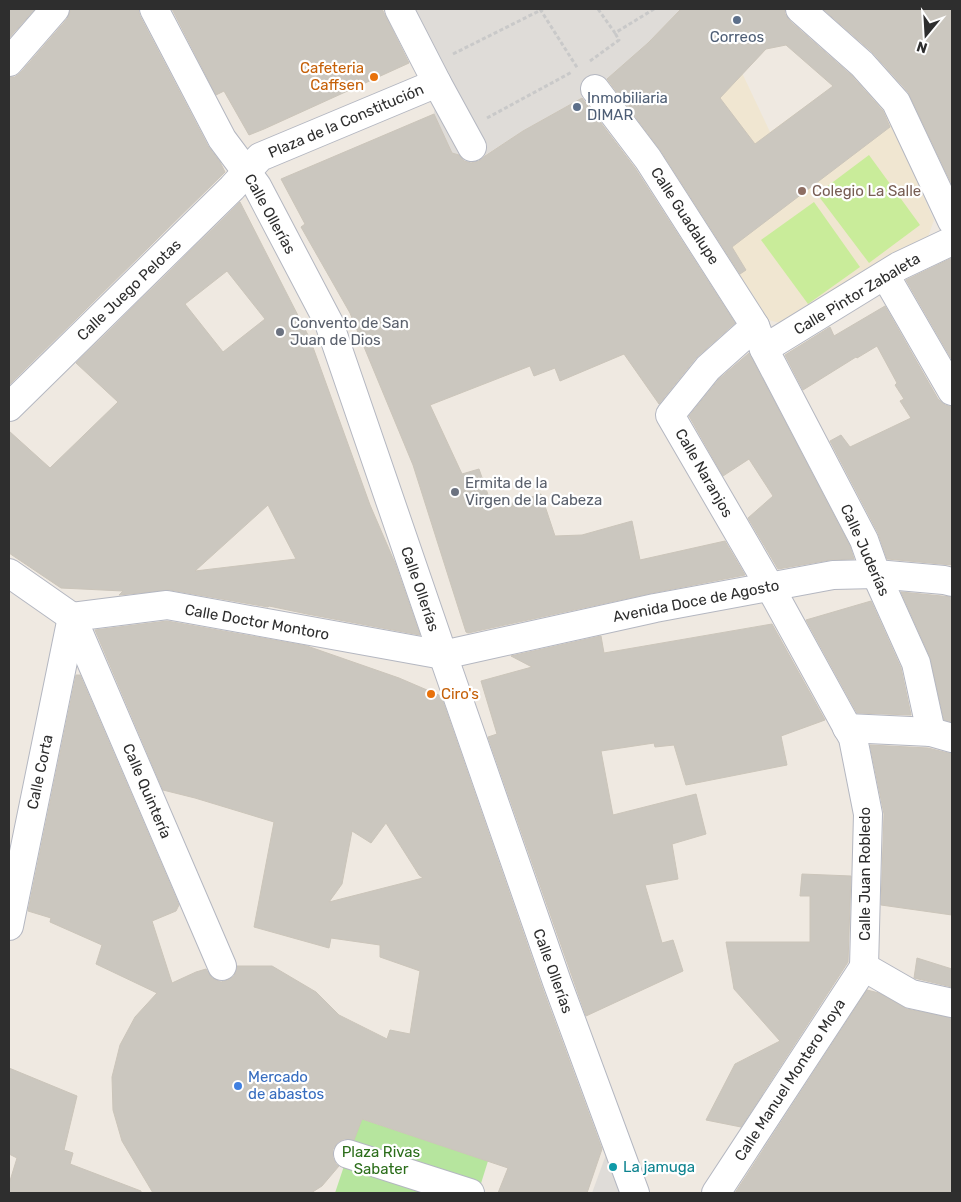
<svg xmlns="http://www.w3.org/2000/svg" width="961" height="1202" viewBox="0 0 961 1202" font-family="Rubik,sans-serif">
<rect width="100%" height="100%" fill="#efe9e1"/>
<polygon fill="#f0e6d1" points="681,9 708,9 711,12 734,56 770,132 854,71 877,96 892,125 934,220 928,237 780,323 761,318 601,85 638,53"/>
<polygon fill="#b6e59e" points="362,1119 488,1161 478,1193 335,1193 348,1154"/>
<g fill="#c9ec9a">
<polygon points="869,155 920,225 869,263 817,194"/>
<polygon points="814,202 860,267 808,304 761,240"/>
</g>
<g fill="#dfdcd8">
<polygon points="404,9 681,9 638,53 637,53 601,85 590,93 523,131 465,168 459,155 452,153 434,114 437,83"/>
<polygon points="611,1141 636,1193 592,1193"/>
</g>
<g fill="#cbc7bf" stroke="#cbc5ba" fill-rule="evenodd">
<polygon points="9,9 35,9 9,38"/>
<polygon points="70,9 138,9 140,16 208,146 220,162 225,172 9,385 9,77 15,77 21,72 67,19 70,12"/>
<polygon points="172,9 382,9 409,63 264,129 249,135 224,91 216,95"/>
<path d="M681 9H785V14L790 21 851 75 883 111 890 127 732 247 746 270 740 274 661 151 607 79 648 43ZM786 45 833 86 755 144 720 98 766 49Z"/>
<polygon points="823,9 952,9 952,185 908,92 872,52"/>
<polygon points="582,98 635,168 735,323 696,358 659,404 624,354 560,381 555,368 534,376 530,366 430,405 462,474 479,469 493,509 541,494 555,536 582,535 632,521 640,560 725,541 745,575 652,593 468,633 466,632 413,465 350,313 301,227 305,224 281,179 434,114 452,153 459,155 464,161 471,163 479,161 485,156 523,131"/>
<path d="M240 202 310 339 370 505 395 563 420 635 307 614 269 606 268 607 170 590 119 595 123 591 61 588 9 553V431L50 468 118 402 76 363ZM227 271 265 319 223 352 185 304ZM268 505 296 559 195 571Z"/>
<polygon points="952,258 952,360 906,280"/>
<polygon points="885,306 938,399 945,405 952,407 952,565 887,559 878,533 830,441 841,435 850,447 911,418 900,401 904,399 895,385 897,383 877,346 857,358 856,357 803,390 785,355 830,327 834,336"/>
<polygon points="749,353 850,546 854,559 830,560 778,569 748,518 773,496 749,459 723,476 689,416 719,379"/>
<polygon points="901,592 952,597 952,722 944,720 930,657"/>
<polygon points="871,601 901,668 911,715 857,713 806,620"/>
<path d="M167 621 307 646 399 678 441 696 542 987 602 1149 587 1193H498L508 1168 362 1119 354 1140 344 1139 338 1142 333 1149V1158L336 1164 339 1166 322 1186 311 1193H153L122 1141 113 1110 112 1077 120 1045 135 1017 157 993 96 964 102 945 50 922 51 918 28 911 76 675H80L179 905 176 911 152 921 172 983 196 972 206 969 212 978 221 982 228 980 234 976 237 968V966H272L316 992 339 1015 387 1039 390 1030 410 1034 420 971 380 957V945L331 938 329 948 254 927 274 822 195 798 163 790 95 630ZM386 823 419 875 423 878 329 902 342 884 352 831 371 843Z"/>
<polygon points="772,624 825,720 781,736 787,765 686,785 674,745 655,747 654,743 601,751 613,815 696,794 706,834 672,844 678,879 645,885 662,943 673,940 683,971 586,1016 488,737 497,734 481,681 532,667 511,656 601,636 604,653"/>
<polygon points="870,745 928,748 948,753 952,753 952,915 881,905 884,814"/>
<polygon points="802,874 851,876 848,962 741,1127 706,1120 735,1064 780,1041 734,989 726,942 810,942 810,896 800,896"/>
<polygon points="917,958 952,969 952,987 914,978"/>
<polygon points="867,990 879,993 907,1009 952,1018 952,1193 735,1193"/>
<polygon points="9,1068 77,1096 64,1150 73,1153 70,1164 141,1191 141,1193 9,1193 9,1184 17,1158 9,1154"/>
</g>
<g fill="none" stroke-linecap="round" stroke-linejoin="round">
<defs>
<g id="street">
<polyline points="154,9 222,139 257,186 329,323 443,655 557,982 635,1193"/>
<polyline points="399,9 437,83 472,147"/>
<polyline points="800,9 862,64 896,102 952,221"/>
<polyline points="9,62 55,9"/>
<polyline points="595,89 648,159 755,326 764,349 864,540 876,574 916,663 931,732"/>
<polyline points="885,275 952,391"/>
<polyline points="755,326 708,368 670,415 770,587 853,738 868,814 864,967 911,994 952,1003"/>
<polyline points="764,349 899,266 952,241"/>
<polyline points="9,407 232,188 260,157 437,83"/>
<polyline points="9,573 72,617"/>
<polyline points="72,617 167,605 443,655 655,608 833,575 876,574 944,580 952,582"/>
<polyline points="72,617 222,966"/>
<polyline points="847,728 931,732 952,738"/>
<polyline points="9,926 72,617"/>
<polyline points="348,1154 470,1193"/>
<polyline points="716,1193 864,967"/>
</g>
</defs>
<use href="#street" stroke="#b4b7c1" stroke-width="30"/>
<g stroke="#c9c9c9" stroke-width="3" stroke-dasharray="4 2.5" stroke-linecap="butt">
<polyline points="540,9 578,69"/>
<polyline points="598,9 615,33 654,9"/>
<polyline points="453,54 543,9"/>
<polyline points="590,61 619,40 615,33"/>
<polyline points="487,118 572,72"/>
</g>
<use href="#street" stroke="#fff" stroke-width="28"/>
</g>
<g fill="#5c6f8a" stroke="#fff" stroke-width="2">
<circle cx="737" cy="20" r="5"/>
<circle cx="577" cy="107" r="5"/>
</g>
<g fill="#e8710a" stroke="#fff" stroke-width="2">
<circle cx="374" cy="77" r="5"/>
<circle cx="431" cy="694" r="5"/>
</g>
<circle fill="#8d6e63" stroke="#fff" stroke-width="2" cx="802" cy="191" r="5"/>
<g fill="#6b7280" stroke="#fff" stroke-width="2">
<circle cx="280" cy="332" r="5"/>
<circle cx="455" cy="492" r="5"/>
</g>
<circle fill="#3f7fe0" stroke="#fff" stroke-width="2" cx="238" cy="1086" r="5"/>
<circle fill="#0f9aa8" stroke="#fff" stroke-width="2" cx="613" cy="1167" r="5"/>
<g text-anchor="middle" stroke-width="4.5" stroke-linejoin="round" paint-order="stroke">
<g font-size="15" fill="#4e5e75" stroke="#fff">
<text x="737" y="42">Correos</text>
<text x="587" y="103" text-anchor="start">Inmobiliaria<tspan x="587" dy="17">DIMAR</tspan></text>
</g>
<g font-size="15" fill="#c56008" stroke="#fff" text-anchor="end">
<text x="364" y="73">Cafeteria<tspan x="364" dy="17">Caffsen</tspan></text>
<text x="441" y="699" text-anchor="start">Ciro's</text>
</g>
<g font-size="15" fill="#2e2e2e" stroke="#fff">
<text transform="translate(346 121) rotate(-23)" y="5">Plaza de la Constitución</text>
<text transform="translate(270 214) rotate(61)" y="5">Calle Ollerías</text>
<text transform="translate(685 216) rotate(57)" y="5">Calle Guadalupe</text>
<text transform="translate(129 290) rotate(-44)" y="5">Calle Juego Pelotas</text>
<text transform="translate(857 294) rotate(-31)" y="5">Calle Pintor Zabaleta</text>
<text transform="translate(704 473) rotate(60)" y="5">Calle Naranjos</text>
<text transform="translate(865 550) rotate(66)" y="5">Calle Juderías</text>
<text transform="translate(420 589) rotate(71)" y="5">Calle Ollerías</text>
<text transform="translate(696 601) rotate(-11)" y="5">Avenida Doce de Agosto</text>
<text transform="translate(257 622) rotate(10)" y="5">Calle Doctor Montoro</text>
<text transform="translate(40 772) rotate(-78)" y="5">Calle Corta</text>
<text transform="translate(147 791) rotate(67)" y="5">Calle Quintería</text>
<text transform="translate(865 874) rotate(-90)" y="5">Calle Juan Robledo</text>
<text transform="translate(553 971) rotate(70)" y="5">Calle Ollerías</text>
<text transform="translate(790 1080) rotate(-57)" y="5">Calle Manuel Montero Moya</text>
</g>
<g font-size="15" fill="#785e54" stroke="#fff" text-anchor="start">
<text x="812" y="196">Colegio La Salle</text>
</g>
<g font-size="15" fill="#5b616d" stroke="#fff" text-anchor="start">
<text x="290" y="328">Convento de San<tspan x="290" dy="17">Juan de Dios</tspan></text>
<text x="465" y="488">Ermita de la<tspan x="465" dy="17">Virgen de la Cabeza</tspan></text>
</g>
<g font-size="15" fill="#366cbe" stroke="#fff" text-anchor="start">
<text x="248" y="1082">Mercado<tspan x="248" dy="17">de abastos</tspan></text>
</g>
<g font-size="15" fill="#2c6e1b" stroke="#fff">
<text x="381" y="1157">Plaza Rivas<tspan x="381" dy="17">Sabater</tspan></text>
</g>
<g font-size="15" fill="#0d838f" stroke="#fff" text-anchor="start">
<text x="623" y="1172">La jamuga</text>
</g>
</g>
<rect width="961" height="1202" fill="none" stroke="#2e2e2e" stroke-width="20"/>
<g transform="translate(926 35) rotate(198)" stroke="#ffffff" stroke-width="4" paint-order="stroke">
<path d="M0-4L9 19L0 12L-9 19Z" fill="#2e2e2e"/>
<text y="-8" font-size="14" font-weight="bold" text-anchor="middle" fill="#2e2e2e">N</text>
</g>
</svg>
